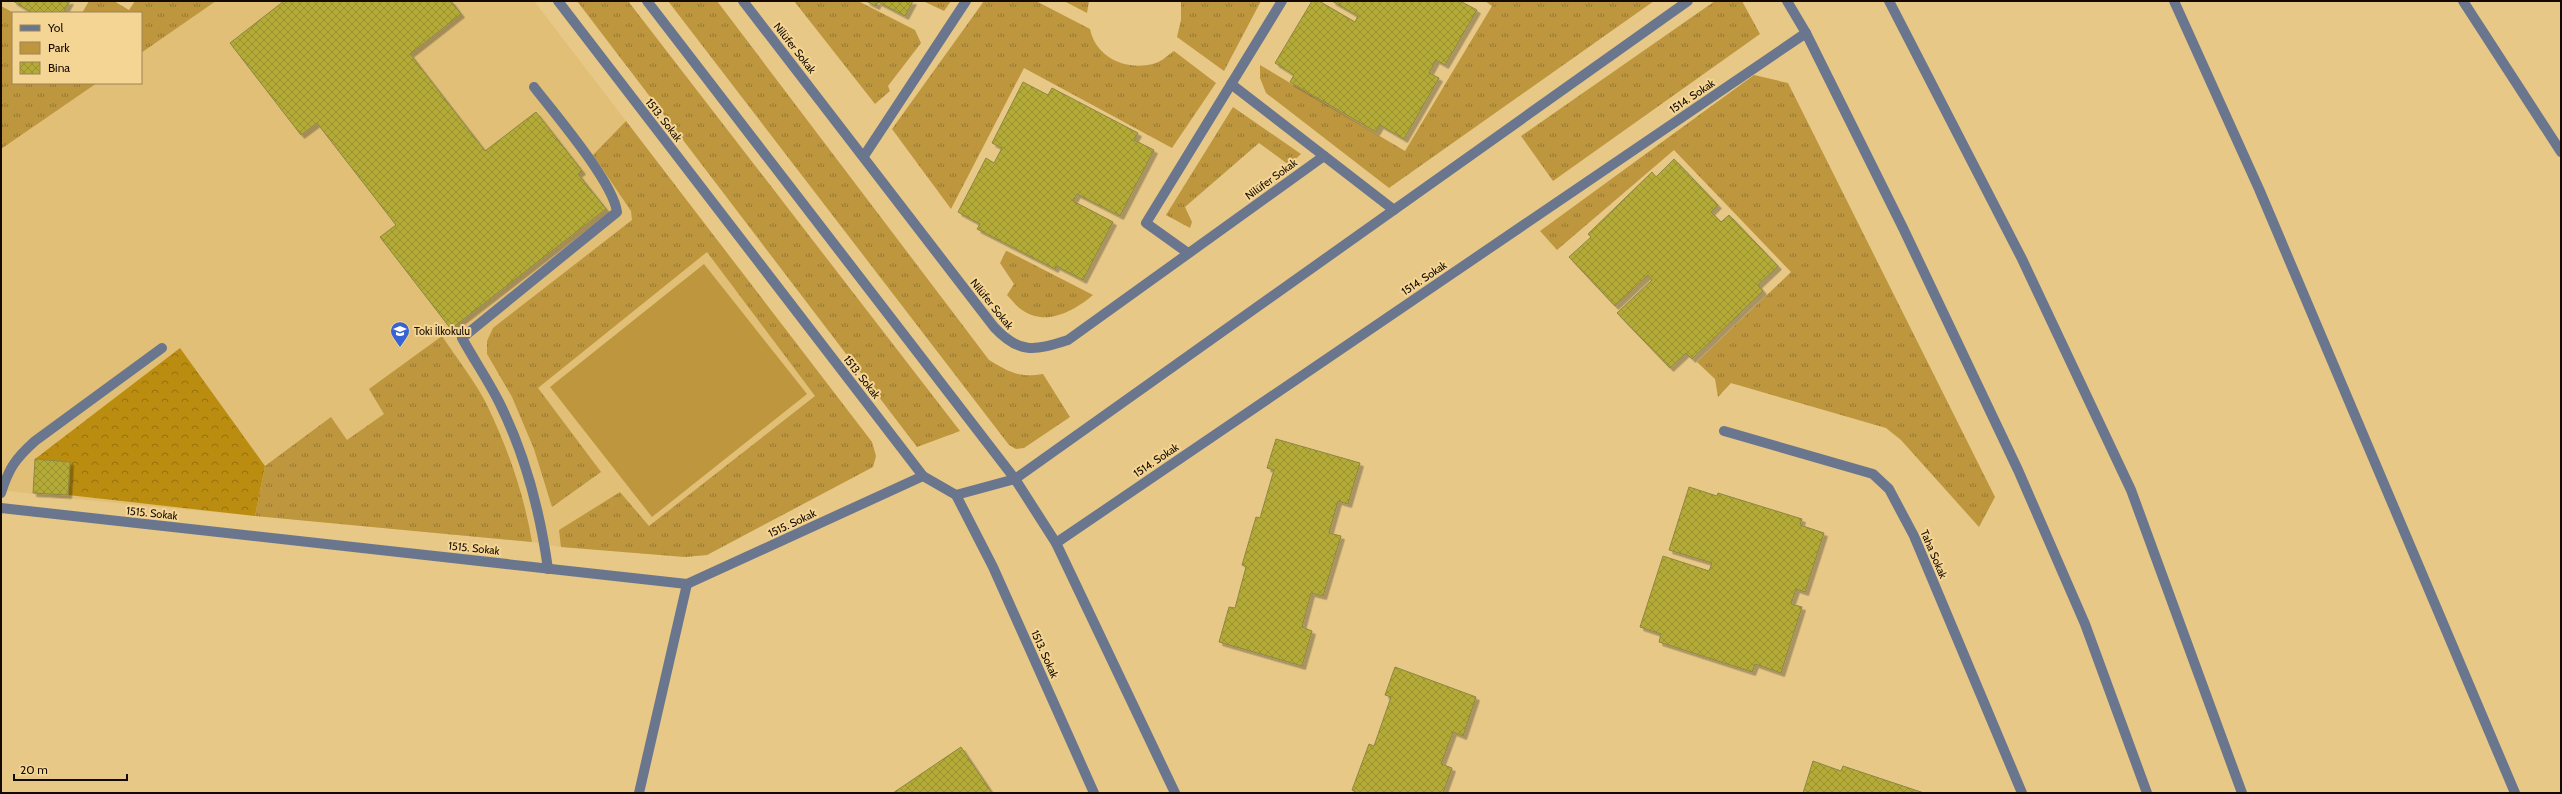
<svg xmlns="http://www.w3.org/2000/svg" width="2562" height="794" viewBox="0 0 2562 794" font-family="Cabin,sans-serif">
<defs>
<pattern id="grass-tufts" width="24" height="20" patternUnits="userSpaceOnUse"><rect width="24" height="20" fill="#bd963e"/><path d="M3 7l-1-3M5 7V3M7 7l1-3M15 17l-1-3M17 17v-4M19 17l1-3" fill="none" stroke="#987932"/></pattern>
<pattern id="forest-crowns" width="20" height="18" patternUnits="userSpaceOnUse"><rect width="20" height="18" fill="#ba8d10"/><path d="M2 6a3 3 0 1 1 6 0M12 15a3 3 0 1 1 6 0" fill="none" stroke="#96710d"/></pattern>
<pattern id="building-cross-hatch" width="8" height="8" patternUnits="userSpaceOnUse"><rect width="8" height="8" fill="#b3aa37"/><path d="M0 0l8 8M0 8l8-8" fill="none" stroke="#99912f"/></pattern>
<filter id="shadow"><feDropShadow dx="3.5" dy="3.5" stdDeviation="0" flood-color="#0004"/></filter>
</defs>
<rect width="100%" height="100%" fill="#e7c887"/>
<polygon fill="#e1bf76" points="216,1 534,1 872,442 876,456 873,467 707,555 685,557 561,547 532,542 64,498 1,490 1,149 97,83 141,83 141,53"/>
<g fill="url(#grass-tufts)">
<polygon points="89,1 114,1 129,10 135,1 216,1 141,53 141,13 82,13"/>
<polygon points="577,1 628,1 960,431 917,447"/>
<path d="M668 1H717L989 360C1009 372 1019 378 1043 374L1070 417 1024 448 1016 449 1009 445Z"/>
<polygon points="794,1 858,1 915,30 921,43 888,86 890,91 875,104"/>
<polygon points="923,1 951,1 944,11"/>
<path d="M984 1H1036L1090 29C1096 58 1127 72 1156 63 1162 61 1168 55 1174 51L1216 83 1172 148 1024 68 951 209 892 129Z"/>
<polygon points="1064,1 1089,1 1087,13"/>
<polygon points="1181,1 1261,1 1224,71 1177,37 1181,20"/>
<polygon points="1485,1 1654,1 1389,188 1266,93 1260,78 1260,65 1405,151 1492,6"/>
<polygon points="1715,1 1742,1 1760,34 1553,181 1521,136"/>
<polygon points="1,6 14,13 13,83 97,83 1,149"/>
<polygon points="1754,75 1788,83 1995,497 1979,527 1901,440 1886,428 1731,383 1718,397 1715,379 1697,362 1791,272 1674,150 1557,250 1540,231"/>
<polygon points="1233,107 1301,154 1289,165 1259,143 1185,207 1192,222 1190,228 1166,215"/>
<polygon points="626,121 872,442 876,456 873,467 707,555 685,557 561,547 559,530 620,492 649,526 815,396 707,252 538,388 601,472 552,507 534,449 512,397 487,354 487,341 493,328 632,220 631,211 593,155"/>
<path d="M1006 251H1007L1093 295C1074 311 1046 327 1022 310 1016 306 1012 300 1007 295L1014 284 1000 263Z"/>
<path d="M442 336C457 359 475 381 487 405 508 449 524 494 532 542L255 516 265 466 331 417 347 440 384 414 369 389Z"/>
</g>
<polygon fill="url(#forest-crowns)" points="180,348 265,466 255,516 68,495 70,462 35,459"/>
<polygon fill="#bd963e" points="704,264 807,394 652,517 550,387"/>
<g fill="url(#building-cross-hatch)" stroke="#8c8743" filter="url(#shadow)">
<polygon points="13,1 70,1 63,13 33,13"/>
<polygon points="284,1 451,1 461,14 410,54 485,151 536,112 582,171 578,174 606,209 451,329 380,237 396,225 317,123 301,135 230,43"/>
<polygon points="866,1 913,1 905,16 878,2 876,6"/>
<polygon points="1312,1 1319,1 1355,22 1358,16 1332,1 1460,1 1477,10 1445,65 1436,60 1429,73 1439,78 1404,139 1380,125 1376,132 1290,82 1294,75 1275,63"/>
<polygon points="1023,82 1048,95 1052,88 1138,133 1134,140 1154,150 1120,216 1077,194 1073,201 1113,222 1083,280 1056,266 1055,269 977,229 980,224 958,212 986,158 994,163 1002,148 992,143"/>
<polygon points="1674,159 1718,205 1711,212 1721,222 1729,215 1778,266 1758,285 1763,291 1692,359 1686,353 1670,368 1617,313 1652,280 1648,275 1615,306 1569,257 1591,237 1588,234 1652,172 1656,177"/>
<polygon points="1276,439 1360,463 1348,504 1338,501 1329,533 1341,536 1323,596 1311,593 1302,627 1312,631 1302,666 1219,642 1229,607 1235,608 1246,567 1242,565 1256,517 1260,518 1274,470 1267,468"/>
<polygon points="35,459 70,462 68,495 33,493"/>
<polygon points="1689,487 1717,496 1718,493 1802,519 1800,525 1824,533 1805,592 1796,589 1791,604 1802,607 1781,673 1755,664 1752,672 1659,642 1661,634 1640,627 1663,556 1709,571 1712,563 1669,550"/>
<polygon points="1395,667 1476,697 1463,736 1453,732 1441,764 1452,768 1443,793 1357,793 1352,790 1369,744 1374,746 1391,697 1385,695"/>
<polygon points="961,747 992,793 893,793"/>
<polygon points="1813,761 1841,771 1843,766 1924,793 1803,793"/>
</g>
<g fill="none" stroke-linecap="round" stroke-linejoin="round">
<g stroke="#6a768e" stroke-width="10">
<polyline points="558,1 923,476 956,495 993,567 1094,793"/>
<polyline points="647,1 1015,479 1056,543 1175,793"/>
<path d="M743 1 994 327C1019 354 1034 351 1068 340L1324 156"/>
<polyline points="1787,1 1806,33 1903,228 2018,470 2085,624 2147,793"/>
<polyline points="1889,1 2022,259 2131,490 2242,793"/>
<polyline points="2174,1 2259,189 2515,793"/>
<polyline points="2463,1 2561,152"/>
<polyline points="1231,84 1394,210"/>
<path d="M534 87C555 114 613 182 617 212L462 338C474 360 488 380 499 402 525 454 540 511 548 569"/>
<polyline points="864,156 966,1"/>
<polyline points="1188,253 1146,223 1282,1"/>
<polyline points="1724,431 1873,474 1889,489 1914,536 2022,793"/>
<path d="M1 493C9 468 15 459 35 441L162 348"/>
<polyline points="956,495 1015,479 1688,1"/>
<polyline points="1,508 687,584 923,476"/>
<polyline points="1056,543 1806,33"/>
<polyline points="639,793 687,584"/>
</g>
</g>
<defs>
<symbol id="school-pin" viewBox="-11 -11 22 30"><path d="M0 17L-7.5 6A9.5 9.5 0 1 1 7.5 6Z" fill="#3863d4" stroke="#f4d593"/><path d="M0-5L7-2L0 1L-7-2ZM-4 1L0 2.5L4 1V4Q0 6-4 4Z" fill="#fff"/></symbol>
</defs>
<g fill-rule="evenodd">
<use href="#school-pin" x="389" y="320" width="22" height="30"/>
</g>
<g text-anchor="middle" stroke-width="4" stroke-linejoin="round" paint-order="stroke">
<g font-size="11" fill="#150a00" stroke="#f4d593">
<text transform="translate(795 48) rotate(52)" y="4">Nilüfer Sokak</text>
<text transform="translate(1692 96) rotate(-34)" y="4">1514. Sokak</text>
<text transform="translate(664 120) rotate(52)" y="4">1513. Sokak</text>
<text transform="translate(1271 179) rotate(-36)" y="4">Nilüfer Sokak</text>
<text transform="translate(1424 278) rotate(-34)" y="4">1514. Sokak</text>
<text transform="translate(992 304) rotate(51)" y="4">Nilüfer Sokak</text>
<text transform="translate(862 377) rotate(52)" y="4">1513. Sokak</text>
<text transform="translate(1156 460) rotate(-34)" y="4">1514. Sokak</text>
<text transform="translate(152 513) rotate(6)" y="4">1515. Sokak</text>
<text transform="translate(792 523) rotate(-25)" y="4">1515. Sokak</text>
<text transform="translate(474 548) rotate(6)" y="4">1515. Sokak</text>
<text transform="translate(1934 554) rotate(67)" y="4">Taha Sokak</text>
<text transform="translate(1045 654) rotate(66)" y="4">1513. Sokak</text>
</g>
<g font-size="11" fill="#150a00" stroke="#f4d593" text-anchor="start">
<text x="414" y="335">Toki İlkokulu</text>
</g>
</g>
<rect width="2562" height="794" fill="none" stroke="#150a00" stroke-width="4"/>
<rect x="12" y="12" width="130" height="72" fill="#f4d593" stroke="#9b8458"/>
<rect x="20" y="25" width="20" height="6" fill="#6a768e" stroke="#9b8458"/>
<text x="48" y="32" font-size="12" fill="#150a00">Yol</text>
<rect x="20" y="42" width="20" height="12" fill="#bd963e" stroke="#9b8458"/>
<text x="48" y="52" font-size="12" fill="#150a00">Park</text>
<rect x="20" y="62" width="20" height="12" fill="url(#building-cross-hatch)" stroke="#9b8458"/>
<text x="48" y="72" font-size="12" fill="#150a00">Bina</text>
<path d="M14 774v6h113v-6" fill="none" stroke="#150a00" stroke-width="2"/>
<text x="20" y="774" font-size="12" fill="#150a00" stroke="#f4d593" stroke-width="3" paint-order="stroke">20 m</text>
</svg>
